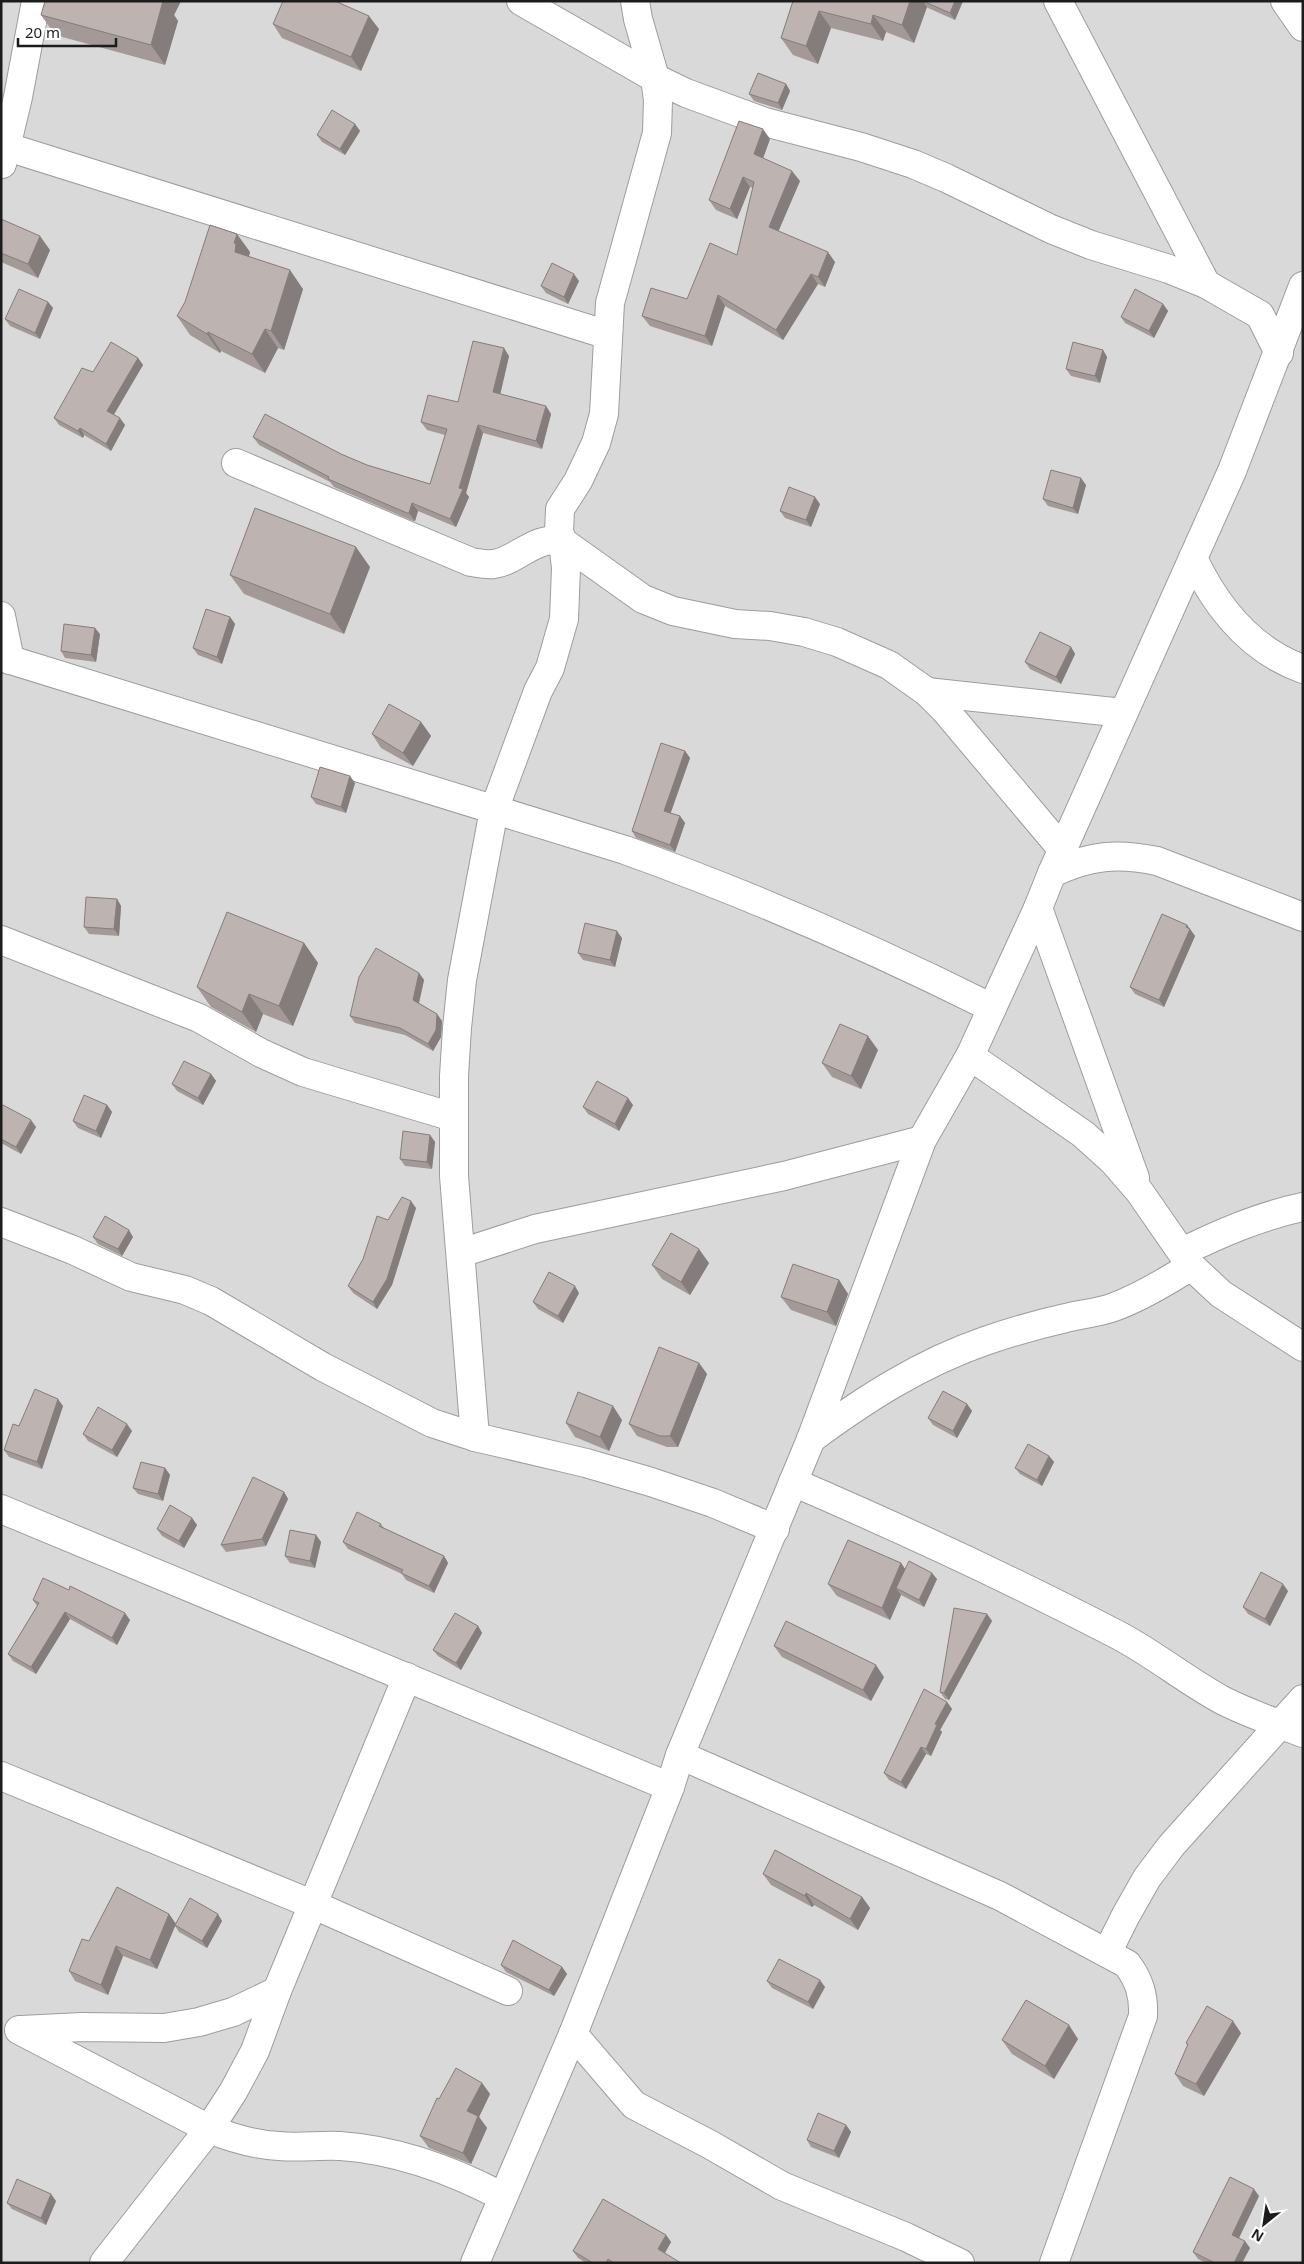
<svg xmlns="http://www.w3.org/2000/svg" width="1304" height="2264" viewBox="0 0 1304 2264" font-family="'Noto Sans',sans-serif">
<rect width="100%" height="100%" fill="#ede8e3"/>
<rect fill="#dad9da" x="1" y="1" width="1302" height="2262"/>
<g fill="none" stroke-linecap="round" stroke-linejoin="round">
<defs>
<g id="street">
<polyline points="521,1 655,78 686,93 765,122 861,147 913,164 946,178 1051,229 1091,245 1169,269 1206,284 1260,315 1279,353"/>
<polyline points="1058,1 1206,284"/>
<polyline points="1285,1 1303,27"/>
<polyline points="1,145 608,335"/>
<polyline points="2,164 18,97 36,1"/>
<path d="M236 463 471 562C478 563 486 565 494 564 519 560 536 534 563 542L643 599 673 611 735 624 770 626 804 632 837 642 889 665 927 692 945 710 1062 849"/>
<path d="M1193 558C1216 607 1250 650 1303 669"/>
<polyline points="1,616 10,660"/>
<path d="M1 657 625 850C753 896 870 947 992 1008"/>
<polyline points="927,692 1123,713"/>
<path d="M1052 873C1090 855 1117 853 1157 861L1303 917"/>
<polyline points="1038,908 1135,1178"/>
<polyline points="1,940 199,1018 261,1053 303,1072 453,1117"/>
<polyline points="970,1056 1083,1134 1113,1161 1139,1191 1191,1266 1221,1294 1303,1347"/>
<polyline points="1,1222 73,1250 131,1277 185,1290 211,1301 323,1367 432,1423 475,1437 586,1463 651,1482 713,1503 775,1529"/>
<path d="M1182 1252C1221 1233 1260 1216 1303 1207"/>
<polyline points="461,1253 535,1229 784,1176 922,1140"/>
<polyline points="475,1437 454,1176 454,1076 457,1028 462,980 494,810 538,691 550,668 564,619 566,568 563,542 559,532 560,509 578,481 596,443 604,414 610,303 657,133 658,100 655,78 638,19 635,1"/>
<path d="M811 1439C865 1399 921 1363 985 1341 1011 1332 1039 1324 1066 1318 1082 1314 1098 1313 1114 1307 1141 1297 1166 1282 1191 1266"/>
<path d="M793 1482C902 1529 1010 1579 1116 1634 1153 1653 1185 1680 1222 1700 1247 1713 1276 1723 1303 1733"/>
<polyline points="1,1509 670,1787"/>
<path d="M680 1755 1000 1896 1127 1964C1139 1980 1144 1995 1143 2016L1054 2263"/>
<polyline points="1,1776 314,1905 508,1991"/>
<polyline points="1107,1953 1126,1915 1147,1878 1171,1846 1303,1699"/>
<path d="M19 2030 209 2129C232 2138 254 2145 279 2146 299 2148 320 2145 340 2146 399 2150 452 2170 503 2197"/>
<polyline points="21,2030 82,2027 164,2028 199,2022 233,2012 277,1991"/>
<polyline points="573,2034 634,2105 709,2144 782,2186 906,2237 960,2263"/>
<polyline points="104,2263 209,2129 233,2092 255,2051 277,1991 407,1677"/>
<polyline points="475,2263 573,2034 670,1787 680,1755 811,1439 922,1140 970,1056 1038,908 1052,873 1232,471 1303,286"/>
</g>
</defs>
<use href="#street" stroke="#9d9d9d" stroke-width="30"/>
<use href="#street" stroke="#fff" stroke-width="28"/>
</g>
<g fill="#a39a97">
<polygon points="45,1 181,1 174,15 178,21 165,65 55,35 41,15"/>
<polygon points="793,1 963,1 955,20 928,8 927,7 914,43 886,32 883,41 831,28 818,64 793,55 781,38"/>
<polygon points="273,24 379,29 361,71 282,38"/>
<polygon points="786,84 790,91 782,110 754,101 749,94"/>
<polygon points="355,124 360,131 345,155 322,142 317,135"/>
<polygon points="770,139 763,158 800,181 778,231 835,262 825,287 818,284 783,340 725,306 712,346 650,326 642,316 687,299 737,255 753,188 750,187 737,219 716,210 709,200"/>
<polygon points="1,219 50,250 38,278 1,262"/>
<polygon points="250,252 249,256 303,289 284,350 278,348 265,373 221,351 220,353 190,335 177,316"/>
<polygon points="579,281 568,304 546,293 541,286"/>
<polygon points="48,302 53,308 40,339 10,326 5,319"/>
<polygon points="1163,304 1168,311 1154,338 1125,323 1121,317"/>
<polygon points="1103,350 1107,357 1100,383 1071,376 1066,369"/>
<polygon points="509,356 500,394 546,406 551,414 542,449 483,433 466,493 469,497 456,527 418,511 415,521 413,521 334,487 330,482 259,445 253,437 341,454 367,465 430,484 445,435 427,430 421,422 458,402"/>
<polygon points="138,358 143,365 113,414 125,425 111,451 84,435 83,438 59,425 54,418 93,372"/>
<polygon points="1086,485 1078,514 1048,506 1043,499"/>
<polygon points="820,504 811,527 785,518 780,511"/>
<polygon points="370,567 344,634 244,594 230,575"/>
<polygon points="230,617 235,624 222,664 198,655 193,648"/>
<polygon points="100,634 96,662 65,658 61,651"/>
<polygon points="1071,647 1075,654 1061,684 1030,669 1025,662"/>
<polygon points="421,722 431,736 413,766 381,748 372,734"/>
<polygon points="685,751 690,758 670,813 680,816 685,823 675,852 636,838 632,831"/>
<polygon points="355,783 346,813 316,804 311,797"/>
<polygon points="117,899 121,906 119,936 89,934 84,927"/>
<polygon points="1187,925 1195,936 1164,1007 1135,994 1130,987"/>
<polygon points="622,938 615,967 583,960 578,953"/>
<polygon points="304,943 318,963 293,1026 263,1014 256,1032 211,1007 197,987"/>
<polygon points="419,973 424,980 419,1003 437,1014 442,1021 441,1037 433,1051 405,1035 355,1023 350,1016"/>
<polygon points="878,1050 861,1089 832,1077 822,1063"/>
<polygon points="211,1074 216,1081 203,1105 177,1091 172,1084"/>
<polygon points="107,1105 112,1112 101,1138 78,1128 73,1121"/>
<polygon points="633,1105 619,1131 588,1114 583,1107"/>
<polygon points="1,1108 36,1127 21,1154 1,1143"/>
<polygon points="430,1135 435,1142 432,1169 405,1166 400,1159"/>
<polygon points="416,1208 392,1285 377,1309 353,1293 348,1286 388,1220"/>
<polygon points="93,1237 133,1237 122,1256 98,1244"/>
<polygon points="709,1263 690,1295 662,1279 652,1265"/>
<polygon points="839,1280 848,1294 836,1326 791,1310 781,1297"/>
<polygon points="579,1293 563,1323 538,1309 533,1302"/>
<polygon points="699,1363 707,1374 678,1447 667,1447 637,1436 629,1424"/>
<polygon points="967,1404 972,1411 957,1438 933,1425 928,1418"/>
<polygon points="63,1406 42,1469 9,1457 4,1450 19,1426"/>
<polygon points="622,1420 609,1451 575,1437 566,1423"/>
<polygon points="132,1431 117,1457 88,1441 83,1434"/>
<polygon points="1049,1456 1054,1462 1042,1486 1020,1474 1015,1468"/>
<polygon points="165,1468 170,1475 163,1501 138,1494 133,1488"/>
<polygon points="284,1492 288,1499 266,1546 226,1552 221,1545"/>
<polygon points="192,1518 197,1525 184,1548 162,1536 157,1529"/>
<polygon points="381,1524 384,1528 444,1556 448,1563 434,1593 406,1580 402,1574 348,1549 343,1542"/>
<polygon points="316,1535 321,1542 315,1568 290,1563 285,1556"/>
<polygon points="901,1563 905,1569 937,1579 924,1607 901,1595 890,1620 837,1596 828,1584"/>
<polygon points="69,1590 130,1620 117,1645 70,1619 36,1674 13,1661 8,1654 37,1606 33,1600"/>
<polygon points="1288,1591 1270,1626 1248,1614 1243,1607"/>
<polygon points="987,1614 992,1621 949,1700 945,1699 940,1692"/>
<polygon points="478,1626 482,1633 461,1670 438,1656 433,1650"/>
<polygon points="774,1646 884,1677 871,1701 782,1657"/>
<polygon points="947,1702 952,1709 940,1730 942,1732 931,1756 926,1754 906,1789 889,1780 884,1773"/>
<polygon points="763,1874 862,1897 870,1908 858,1930 814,1905 812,1907 771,1885"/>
<polygon points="169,1914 175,1923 222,1921 207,1948 179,1932 175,1926 157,1969 123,1956 108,1995 75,1981 69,1971 89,1941"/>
<polygon points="501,1965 562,1967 567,1974 554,1996 506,1972"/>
<polygon points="767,1981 825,1987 813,2009 772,1988"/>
<polygon points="1241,2033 1204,2096 1183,2086 1175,2074 1188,2046 1186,2043"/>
<polygon points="1078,2039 1054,2079 1012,2054 1002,2040"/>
<polygon points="482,2083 490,2094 479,2117 487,2128 471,2164 429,2148 420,2136 439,2099"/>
<polygon points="846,2125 851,2132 839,2158 811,2147 807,2140"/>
<polygon points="1259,2196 1239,2238 1250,2248 1242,2263 1206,2263 1198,2259 1193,2252"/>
<polygon points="56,2201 46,2225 12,2209 7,2203"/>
<polygon points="666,2235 671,2242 665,2253 681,2263 586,2263 578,2258 573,2251"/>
</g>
<g fill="#847d7b">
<polygon points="161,1 181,1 174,15 178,21 165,65 151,45"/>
<polygon points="910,1 923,1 927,7 914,43 902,25"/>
<polygon points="955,1 963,1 955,20 950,13"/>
<polygon points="819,11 831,28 818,64 806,46"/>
<polygon points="873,15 886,32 883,41 871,24"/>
<polygon points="369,16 379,29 361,71 351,57"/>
<polygon points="786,84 790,91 782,110 778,103"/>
<polygon points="355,124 360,131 345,155 340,149"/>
<polygon points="763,129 770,139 761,164 754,154"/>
<polygon points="792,171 800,181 776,237 769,227"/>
<polygon points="743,177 750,187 737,219 730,209"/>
<polygon points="237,234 250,252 248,260 235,252 234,243"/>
<polygon points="40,236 50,250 38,278 28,264"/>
<polygon points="828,252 835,262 825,287 818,277"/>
<polygon points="290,270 303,289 284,350 271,331"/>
<polygon points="574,274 579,281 568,304 564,297"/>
<polygon points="811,274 818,284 783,340 776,330"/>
<polygon points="718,295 725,306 712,346 705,336"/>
<polygon points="48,302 53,308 40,339 35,333"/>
<polygon points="1163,304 1168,311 1154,338 1149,331"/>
<polygon points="265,329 278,348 265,373 252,354"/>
<polygon points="208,332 221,351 220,353 207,334"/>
<polygon points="504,348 509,356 499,400 493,392"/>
<polygon points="1103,350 1107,357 1100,383 1095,376"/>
<polygon points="138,358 143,365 112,418 107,411"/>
<polygon points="546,406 551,414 542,449 536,441"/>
<polygon points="120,418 125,425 111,451 106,444"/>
<polygon points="478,425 483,433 466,493 469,497 456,527 450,519"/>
<polygon points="80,428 84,435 83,438 78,431"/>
<polygon points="1081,478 1086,485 1078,514 1073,508"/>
<polygon points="815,497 820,504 811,527 806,520"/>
<polygon points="412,503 418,511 415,521 409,513"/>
<polygon points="356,547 370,567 344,634 330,614"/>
<polygon points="230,617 235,624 222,664 217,657"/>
<polygon points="95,628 100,634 96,662 91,655"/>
<polygon points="1071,647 1075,654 1061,684 1056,677"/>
<polygon points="421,722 431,736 413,766 403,753"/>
<polygon points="685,751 690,758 669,818 664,811"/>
<polygon points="350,776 355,783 346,813 341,807"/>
<polygon points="680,816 685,823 675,852 670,845"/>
<polygon points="117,899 121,906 119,936 114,929"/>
<polygon points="1187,925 1195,936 1164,1007 1159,1000"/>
<polygon points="617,931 622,938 615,967 610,960"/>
<polygon points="304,943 318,963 293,1026 279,1006"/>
<polygon points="419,973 424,980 418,1007 413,1000"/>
<polygon points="249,994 263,1014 256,1032 242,1012"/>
<polygon points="437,1014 442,1021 441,1037 433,1051 428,1044"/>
<polygon points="868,1036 878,1050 861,1089 851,1076"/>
<polygon points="211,1074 216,1081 203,1105 198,1098"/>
<polygon points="628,1098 633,1105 619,1131 615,1124"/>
<polygon points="107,1105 112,1112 101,1138 96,1131"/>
<polygon points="31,1120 36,1127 21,1154 16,1147"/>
<polygon points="430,1135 435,1142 432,1169 427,1162"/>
<polygon points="411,1201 416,1208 392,1285 377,1309 373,1302"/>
<polygon points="129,1230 133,1237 122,1256 118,1249"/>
<polygon points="699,1249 709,1263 690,1295 681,1282"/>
<polygon points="839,1280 848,1294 836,1326 827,1312"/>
<polygon points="575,1286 579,1293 563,1323 558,1316"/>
<polygon points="699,1363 707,1374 678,1447 670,1436"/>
<polygon points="58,1399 63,1406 42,1469 37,1462"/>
<polygon points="967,1404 972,1411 957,1438 953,1431"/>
<polygon points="613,1406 622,1420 609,1451 600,1437"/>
<polygon points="127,1424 132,1431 117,1457 112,1450"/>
<polygon points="1049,1456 1054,1462 1042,1486 1037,1480"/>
<polygon points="165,1468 170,1475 163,1501 158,1494"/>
<polygon points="284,1492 288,1499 266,1546 262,1539"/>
<polygon points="192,1518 197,1525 184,1548 179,1541"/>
<polygon points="316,1535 321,1542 315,1568 310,1561"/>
<polygon points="444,1556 448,1563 434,1593 429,1586"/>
<polygon points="901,1563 909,1575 896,1588 901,1595 890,1620 882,1608"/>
<polygon points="932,1573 937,1579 924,1607 919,1600"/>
<polygon points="1283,1584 1288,1591 1270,1626 1265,1619"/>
<polygon points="65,1612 70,1619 36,1674 31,1667"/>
<polygon points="125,1613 130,1620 117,1645 112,1638"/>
<polygon points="987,1614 992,1621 949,1700 944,1693"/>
<polygon points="478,1626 482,1633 461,1670 456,1663"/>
<polygon points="876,1665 884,1677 871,1701 863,1690"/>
<polygon points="947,1702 952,1709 940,1730 942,1732 931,1756 926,1749 935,1724"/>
<polygon points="921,1747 926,1754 906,1789 901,1782"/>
<polygon points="806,1893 814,1905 812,1907 805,1896"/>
<polygon points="862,1897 870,1908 858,1930 850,1919"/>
<polygon points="169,1914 176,1924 157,1969 150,1960"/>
<polygon points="218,1914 222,1921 207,1948 202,1941"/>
<polygon points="116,1946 123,1956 108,1995 101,1985"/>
<polygon points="562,1967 567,1974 554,1996 549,1990"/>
<polygon points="820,1980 825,1987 813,2009 808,2002"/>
<polygon points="1233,2021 1241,2033 1204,2096 1196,2084"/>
<polygon points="1069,2025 1078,2039 1054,2079 1045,2066"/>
<polygon points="482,2083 490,2094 479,2117 487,2128 471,2164 463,2153 467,2111"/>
<polygon points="846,2125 851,2132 839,2158 834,2151"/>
<polygon points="1254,2189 1259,2196 1237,2242 1232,2235"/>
<polygon points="51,2194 56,2201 46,2225 41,2218"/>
<polygon points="666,2235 671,2242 663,2256 658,2249"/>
<polygon points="1245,2241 1250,2248 1242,2263 1234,2263"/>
</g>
<g fill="#bdb3b0" stroke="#847d7b">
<polygon points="45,1 163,1 151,45 41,15"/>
<polygon points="283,1 335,1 369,16 351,57 273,24"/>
<polygon points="793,1 910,1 902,25 873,15 871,24 819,11 806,46 781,38"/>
<polygon points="923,1 955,1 950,13"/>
<polygon points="758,73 786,84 778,103 749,94"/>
<polygon points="332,110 355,124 340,149 317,135"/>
<polygon points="739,121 763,129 754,154 792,171 769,227 828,252 818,277 811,274 776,330 718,295 705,336 642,316 651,288 687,299 710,243 737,255 754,182 743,177 730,209 709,200"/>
<polygon points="1,219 40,236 28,264 1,253"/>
<polygon points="210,225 237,234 234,243 236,244 235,252 290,270 271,331 265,329 252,354 208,332 207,334 177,316 185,302"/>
<polygon points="552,263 574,274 564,297 541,286"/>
<polygon points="19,289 48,302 35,333 5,319"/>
<polygon points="1135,289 1163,304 1149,331 1121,317"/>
<polygon points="473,341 504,348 493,392 546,406 536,441 478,425 459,488 463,489 450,519 412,503 409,513 407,513 328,479 329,477 253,437 265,414 341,454 367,465 430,484 447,429 421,422 428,395 458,402"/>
<polygon points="111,342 138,358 107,411 120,418 106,444 80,428 78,431 54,418 82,368 93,372"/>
<polygon points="1073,342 1103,350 1095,376 1066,369"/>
<polygon points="1051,470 1081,478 1073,508 1043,499"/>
<polygon points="789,487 815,497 806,520 780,511"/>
<polygon points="255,508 356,547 330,614 230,575"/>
<polygon points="206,609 230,617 217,657 193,648"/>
<polygon points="64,624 95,628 91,655 61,651"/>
<polygon points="1040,632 1071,647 1056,677 1025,662"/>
<polygon points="389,704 421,722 403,753 372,734"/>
<polygon points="661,743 685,751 664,811 680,816 670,845 632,831"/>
<polygon points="320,767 350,776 341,807 311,797"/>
<polygon points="86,897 117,899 114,929 84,927"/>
<polygon points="227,912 304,943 279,1006 249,994 242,1012 197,987"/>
<polygon points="1162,914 1187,925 1186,927 1190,929 1159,1000 1130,987"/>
<polygon points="585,923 617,931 610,960 578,953"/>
<polygon points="376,948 419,973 413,1000 437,1014 436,1030 428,1044 400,1028 350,1016 359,977"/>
<polygon points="840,1024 868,1036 851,1076 822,1063"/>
<polygon points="184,1061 211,1074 198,1098 172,1084"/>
<polygon points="597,1081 628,1098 615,1124 583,1107"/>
<polygon points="84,1095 107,1105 96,1131 73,1121"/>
<polygon points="3,1105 31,1120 16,1147 1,1139 1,1108"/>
<polygon points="403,1131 430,1135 427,1162 400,1159"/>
<polygon points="402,1197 411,1201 387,1279 373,1302 348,1286 363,1259 377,1216 388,1220"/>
<polygon points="105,1216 129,1230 118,1249 93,1237"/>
<polygon points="671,1233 699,1249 681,1282 652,1265"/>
<polygon points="793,1264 839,1280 827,1312 781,1297"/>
<polygon points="549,1272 575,1286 558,1316 533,1302"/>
<polygon points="659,1347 699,1363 670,1436 660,1436 629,1424"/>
<polygon points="35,1389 58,1399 37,1462 4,1450 13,1424 19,1426"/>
<polygon points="943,1391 967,1404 953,1431 928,1418"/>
<polygon points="578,1392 613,1406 600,1437 566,1423"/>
<polygon points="98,1407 127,1424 112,1450 83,1434"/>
<polygon points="1028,1444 1049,1456 1037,1480 1015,1468"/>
<polygon points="141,1462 165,1468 158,1494 133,1488"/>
<polygon points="253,1477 284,1492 262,1539 221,1545"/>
<polygon points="170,1505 192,1518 179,1541 157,1529"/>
<polygon points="357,1512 381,1524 379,1526 444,1556 429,1586 401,1573 403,1570 343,1542"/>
<polygon points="290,1530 316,1535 310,1561 285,1556"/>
<polygon points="848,1540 901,1563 882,1608 828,1584"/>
<polygon points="909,1561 932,1573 919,1600 896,1588"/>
<polygon points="1261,1572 1283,1584 1265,1619 1243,1607"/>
<polygon points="43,1578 69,1590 70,1586 125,1613 112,1638 65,1612 31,1667 8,1654 39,1603 33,1600"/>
<polygon points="954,1608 987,1614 944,1693 940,1692"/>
<polygon points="455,1613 478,1626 456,1663 433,1650"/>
<polygon points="786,1621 876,1665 863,1690 774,1646"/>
<polygon points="924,1689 947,1702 935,1724 937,1725 926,1749 921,1747 901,1782 884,1773"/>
<polygon points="775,1850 862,1897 850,1919 806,1893 805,1896 763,1874"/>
<polygon points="117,1887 169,1914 150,1960 116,1946 101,1985 69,1971 82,1939 89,1941"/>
<polygon points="190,1898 218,1914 202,1941 175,1925"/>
<polygon points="513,1940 562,1967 549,1990 501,1965"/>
<polygon points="779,1959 820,1980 808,2002 767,1981"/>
<polygon points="1026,2000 1069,2025 1045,2066 1002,2040"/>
<polygon points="1207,2006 1233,2021 1196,2084 1175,2074 1188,2044 1186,2043"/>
<polygon points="456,2068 482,2083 467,2111 478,2116 463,2153 420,2136 437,2098 439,2099"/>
<polygon points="818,2113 846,2125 834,2151 807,2140"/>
<polygon points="1230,2177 1254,2189 1232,2235 1245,2241 1234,2263 1215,2263 1193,2252"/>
<polygon points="17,2179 51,2194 41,2218 7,2203"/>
<polygon points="603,2199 666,2235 658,2249 681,2263 614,2263 608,2259 606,2263 593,2263 573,2251"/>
</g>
<rect width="1304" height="2264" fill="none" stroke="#1c1c1c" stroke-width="5"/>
<g transform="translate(1264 2224) rotate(210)" stroke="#ffffff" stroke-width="4" paint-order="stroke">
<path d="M0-4L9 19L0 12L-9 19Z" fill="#1c1c1c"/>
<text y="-8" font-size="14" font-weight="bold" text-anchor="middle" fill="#1c1c1c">N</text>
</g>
<path d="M18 38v8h98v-8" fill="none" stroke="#1c1c1c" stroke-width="2.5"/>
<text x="25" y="38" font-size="15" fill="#1c1c1c" stroke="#ffffff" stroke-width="4" paint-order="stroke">20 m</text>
</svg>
